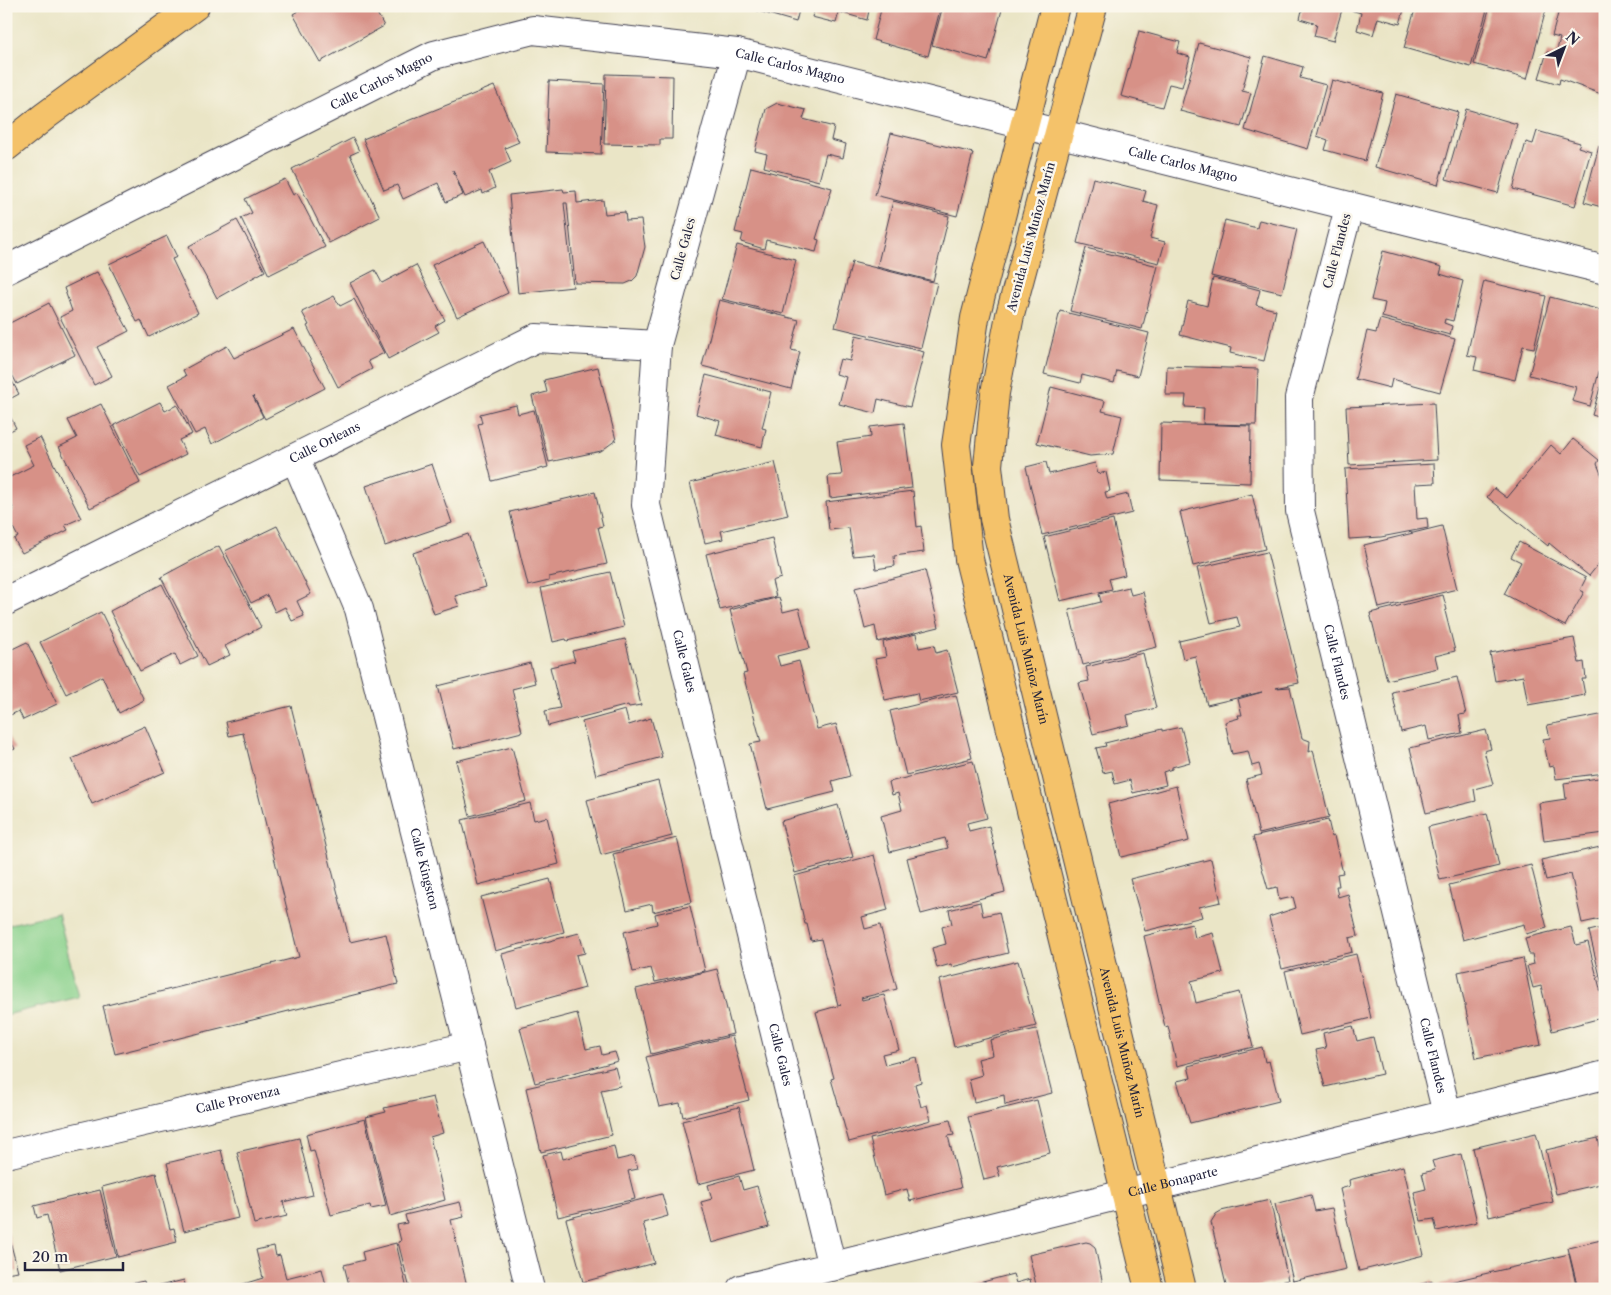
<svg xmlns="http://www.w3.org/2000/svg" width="1611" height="1295" viewBox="0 0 1611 1295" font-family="'Libre Caslon Text',serif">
<rect width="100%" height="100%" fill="#fbf7ec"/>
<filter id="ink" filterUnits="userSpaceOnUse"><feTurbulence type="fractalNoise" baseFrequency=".02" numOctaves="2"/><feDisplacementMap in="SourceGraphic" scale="10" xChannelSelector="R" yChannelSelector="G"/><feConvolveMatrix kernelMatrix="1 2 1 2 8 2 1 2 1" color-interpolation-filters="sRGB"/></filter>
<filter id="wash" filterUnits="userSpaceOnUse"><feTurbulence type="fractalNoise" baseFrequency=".0096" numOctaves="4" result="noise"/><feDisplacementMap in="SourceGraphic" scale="20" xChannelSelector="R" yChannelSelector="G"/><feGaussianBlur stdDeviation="1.12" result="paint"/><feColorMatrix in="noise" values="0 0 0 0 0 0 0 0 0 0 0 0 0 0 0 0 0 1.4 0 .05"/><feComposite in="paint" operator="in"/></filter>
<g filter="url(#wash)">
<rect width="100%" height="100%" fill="#eae5c6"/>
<polygon fill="#8ad18c" stroke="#567a64" points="58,913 79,997 6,1015 6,925"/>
<g id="blocks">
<g fill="#d79187">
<polygon points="307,6 373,6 384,26 320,62 293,14"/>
<polygon points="741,6 800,6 796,22"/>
<polygon points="815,6 870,6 867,20 839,12 836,23 812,17"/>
<polygon points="882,6 941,6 928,56 873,40"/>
<polygon points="943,6 1003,6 988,61 932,45"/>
<polygon points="1303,6 1343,6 1333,41 1314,36 1317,24 1300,19"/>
<polygon points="1348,6 1405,6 1400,24 1378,18 1373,35 1357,30 1361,13 1347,9"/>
<polygon points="1416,6 1488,6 1471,67 1404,48"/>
<polygon points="1490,6 1547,6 1527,79 1474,64"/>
<polygon points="1560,6 1595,6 1605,9 1604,95 1560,79 1559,84 1539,78 1547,52 1556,54 1560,38 1552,36"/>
<polygon points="1139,31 1180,42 1177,53 1190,57 1182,87 1169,84 1162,107 1121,96"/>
<polygon points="1199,43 1251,57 1242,91 1251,93 1241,127 1180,111"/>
<polygon points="1265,56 1303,67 1300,78 1326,85 1308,149 1245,130"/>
<polygon points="606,74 673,76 672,139 660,139 660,145 604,144"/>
<polygon points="1332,80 1383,93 1365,161 1325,150 1328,140 1317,136"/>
<polygon points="549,81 604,84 601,154 546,152"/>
<polygon points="494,86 519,142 505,148 511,162 489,172 495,188 483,194 482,190 465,197 453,170 463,195 446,202 438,183 403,199 397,185 384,190 363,139"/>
<polygon points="1396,94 1458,112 1438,185 1375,167"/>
<polygon points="777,103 806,110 803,119 834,127 831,140 846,144 843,158 826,154 819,181 764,167 767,154 755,151 766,109"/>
<polygon points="1466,109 1517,124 1498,193 1446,179"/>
<polygon points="1537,131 1580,143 1578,147 1591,151 1575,206 1513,189 1526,142 1533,144"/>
<polygon points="891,133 973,153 957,216 875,195"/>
<polygon points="353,138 359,151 350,155 380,217 329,243 292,169"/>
<polygon points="1599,146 1605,148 1605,208 1584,202"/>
<polygon points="751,167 832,188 816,239 819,240 816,252 766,240 764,249 741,242 743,234 735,232"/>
<polygon points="1093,178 1146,191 1143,201 1158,205 1150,238 1165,242 1159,263 1077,243"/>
<polygon points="285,179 293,195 297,193 325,247 269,275 241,218 252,213 245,199"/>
<polygon points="563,189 564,192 576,191 577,203 603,200 605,214 625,212 626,221 641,220 645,247 637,276 632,281 625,284 575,283 567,203 564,203 573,287 518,293 509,195"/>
<polygon points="893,201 949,216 933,281 877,267"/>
<polygon points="237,220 265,271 217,298 189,246"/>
<polygon points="1225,220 1257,228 1259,220 1297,229 1282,293 1211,276"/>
<polygon points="167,236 177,257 172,259 198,313 149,337 141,320 137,322 109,264"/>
<polygon points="484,241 508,293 457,317 432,265"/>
<polygon points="737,245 796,260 783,314 722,299"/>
<polygon points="1086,248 1158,266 1142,329 1070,311"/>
<polygon points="1383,251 1442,267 1440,274 1463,281 1453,321 1445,319 1444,323 1452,326 1450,335 1382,317 1385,303 1371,300"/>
<polygon points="852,262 937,283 921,348 835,327"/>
<polygon points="416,265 445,320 435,326 439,332 388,359 350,283 375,270 382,283"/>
<polygon points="97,272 129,331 97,347 112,376 94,385 60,317 72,311 64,288"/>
<polygon points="1213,278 1260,290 1256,305 1276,310 1264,361 1230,353 1231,348 1180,335 1188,301 1207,306"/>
<polygon points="1484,281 1546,296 1534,348 1523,346 1515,380 1474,370 1477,357 1467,355"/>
<polygon points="334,296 340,306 354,299 384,353 368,361 372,369 338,387 307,326 309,325 302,312"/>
<polygon points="1550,297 1605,311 1605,349 1590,406 1572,401 1576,387 1529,375"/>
<polygon points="719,300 799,320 791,350 800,352 791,389 702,366"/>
<polygon points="49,303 75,355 17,384 6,363 6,325"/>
<polygon points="1060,311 1149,333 1138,376 1117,371 1114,383 1082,375 1080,383 1044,374"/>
<polygon points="1380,319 1455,339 1440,392 1392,379 1390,388 1355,379 1367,331 1376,333"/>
<polygon points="294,329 325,388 265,419 253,396 263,417 212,444 205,429 195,434 169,385 186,376 183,370 227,346 234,358"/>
<polygon points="856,335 924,352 910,407 878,399 875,413 839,404 846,377 836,374 840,359 850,361"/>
<polygon points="1167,366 1258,369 1256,425 1203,424 1204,408 1185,407 1186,395 1166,395"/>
<polygon points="598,367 616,440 601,451 549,462 532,396 547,392 544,380"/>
<polygon points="6,370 19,394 6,401"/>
<polygon points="1605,371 1605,419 1592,415"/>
<polygon points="706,375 771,392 762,428 766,429 762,447 716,435 720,421 696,414"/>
<polygon points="1051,387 1105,401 1102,411 1122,416 1113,454 1090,456 1037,443"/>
<polygon points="160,402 165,411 177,405 192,434 179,440 186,454 140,477 114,425"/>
<polygon points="1434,403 1437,460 1349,465 1346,407"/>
<polygon points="101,404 140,483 90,508 59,447 77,438 68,420"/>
<polygon points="516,405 518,414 534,410 548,467 492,481 478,424 482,423 480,414"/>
<polygon points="6,408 16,428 6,433"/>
<polygon points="904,423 912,488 830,498 828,476 842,475 837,442 871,437 870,427"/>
<polygon points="1161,423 1251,426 1250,483 1160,480"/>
<polygon points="40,437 81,518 65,525 68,530 22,553 14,539 18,537 6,514 14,510 6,494 6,479 34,465 24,445"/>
<polygon points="1573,439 1599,460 1597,464 1605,483 1605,556 1589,576 1549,543 1548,546 1487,497 1494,488 1507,498 1551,445 1561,454"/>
<polygon points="775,462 788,515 721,531 723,539 705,543 690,483"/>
<polygon points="1046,462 1049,474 1095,463 1098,474 1106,472 1110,491 1105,492 1107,499 1128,494 1132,513 1042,535 1026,467"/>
<polygon points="432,464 452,523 385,546 366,486"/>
<polygon points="1434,464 1435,483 1415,484 1417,519 1427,518 1428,528 1381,537 1349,539 1345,469"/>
<polygon points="913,491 917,527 921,526 924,552 894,556 895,566 876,569 874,554 853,556 849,528 829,530 826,502"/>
<polygon points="595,492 603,526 598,527 607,564 549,577 549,581 528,586 510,512"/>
<polygon points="1252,494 1265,549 1193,566 1180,512"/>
<polygon points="1113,520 1125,575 1109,579 1112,589 1060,601 1044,537"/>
<polygon points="277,526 311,594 297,601 304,616 292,621 285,607 275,612 267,595 251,603 225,551"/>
<polygon points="1442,526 1457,589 1379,608 1364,545"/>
<polygon points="468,534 486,587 455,596 459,606 434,614 413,553"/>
<polygon points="772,538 781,578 772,581 776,597 720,610 706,554"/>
<polygon points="1519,542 1586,578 1580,590 1584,592 1565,626 1504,594 1521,562 1511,557"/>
<polygon points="219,546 261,627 225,646 230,655 207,666 161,577"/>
<polygon points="1267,552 1299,683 1276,688 1290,687 1302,738 1310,741 1309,752 1313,750 1329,817 1259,834 1246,779 1262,775 1259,764 1252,766 1248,751 1232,754 1225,722 1239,718 1238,715 1242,715 1238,699 1262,692 1207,705 1195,656 1183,659 1179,641 1240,627 1237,617 1211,623 1197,568"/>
<polygon points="925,570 939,627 878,642 875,626 865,629 855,588"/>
<polygon points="610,572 624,627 567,641 566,639 553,642 541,588"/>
<polygon points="162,584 198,656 180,665 175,654 140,671 110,611"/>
<polygon points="1129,587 1131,595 1143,592 1157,647 1083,665 1069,610 1101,602 1099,594"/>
<polygon points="1443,595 1447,610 1445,611 1455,651 1435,656 1438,668 1387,680 1370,613"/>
<polygon points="779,597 783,612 799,608 810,648 777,656 780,666 799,661 817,729 836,724 850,776 832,781 835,792 767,809 750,744 761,742 743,674 747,673 730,610"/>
<polygon points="101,612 144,700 119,713 102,676 66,694 40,642"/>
<polygon points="916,634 919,648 934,645 936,653 947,650 958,692 919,701 917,693 885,700 875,659 886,657 883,642"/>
<polygon points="1574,638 1579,663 1584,662 1586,679 1582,679 1585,695 1528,705 1523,676 1495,681 1490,653"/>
<polygon points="625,639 641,705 629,707 628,705 548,726 545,711 560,708 550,667 575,661 572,651"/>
<polygon points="27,642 57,704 23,720 19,711 6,717 6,652"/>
<polygon points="1143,653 1156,708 1127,715 1129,725 1093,734 1079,683 1089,681 1086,667"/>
<polygon points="530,663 535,683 512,689 522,732 454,749 438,686"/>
<polygon points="1457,677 1466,714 1459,715 1462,733 1429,740 1426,726 1401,732 1392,692"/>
<polygon points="956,695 972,758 906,775 890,711"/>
<polygon points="291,706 350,942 386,934 398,984 115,1054 103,1006 299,957 243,733 229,736 226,722"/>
<polygon points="625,710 629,725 651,718 662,757 596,775 582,722"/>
<polygon points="1605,714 1605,773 1556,779 1554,766 1549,767 1543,739 1550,738 1547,725"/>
<polygon points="145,726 165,772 92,804 72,759"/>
<polygon points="1181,727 1190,762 1172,767 1172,769 1163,772 1166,785 1133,793 1130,780 1115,784 1112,771 1103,773 1096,748 1106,746 1105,743 1162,729 1162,731"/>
<polygon points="1486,730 1491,749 1484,751 1493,784 1474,789 1476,801 1426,813 1410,748"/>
<polygon points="6,732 15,749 6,753"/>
<polygon points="512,747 526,801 470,816 456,761"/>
<polygon points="973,761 987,818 967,823 969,831 989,826 1005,892 921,914 907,858 948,848 945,838 890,852 881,816 902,810 898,793 892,795 889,782"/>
<polygon points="1605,777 1605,833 1544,841 1539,803 1566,799 1564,783"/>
<polygon points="658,781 672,836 601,855 587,800"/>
<polygon points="1176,786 1189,841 1121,857 1108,804"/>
<polygon points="530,803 534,820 547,817 559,864 478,885 462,820"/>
<polygon points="838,805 853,857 795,873 781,821"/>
<polygon points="1487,813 1499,866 1440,880 1428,827"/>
<polygon points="1328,820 1332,837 1334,836 1343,873 1337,874 1339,886 1336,886 1338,897 1348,894 1358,936 1349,938 1352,952 1282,969 1269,917 1296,908 1293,897 1279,900 1277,887 1268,889 1253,837"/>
<polygon points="677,838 692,902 653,912 652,904 627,910 613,854"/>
<polygon points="1605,846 1605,918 1582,923 1571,874 1546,880 1541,860"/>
<polygon points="874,855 888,910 862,917 865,929 880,925 897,989 861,998 862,1000 884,995 899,1050 882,1054 885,1065 916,1057 921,1082 915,1084 921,1107 927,1105 931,1120 849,1142 831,1079 834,1078 816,1012 841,1005 838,1005 821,939 811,941 807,924 805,924 794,876"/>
<polygon points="1211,859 1221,902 1199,907 1202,917 1145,931 1130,879"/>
<polygon points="1531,865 1547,928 1526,934 1524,924 1463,940 1449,885"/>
<polygon points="550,879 564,932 495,951 481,897"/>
<polygon points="980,902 983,916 999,912 1008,953 952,967 951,964 937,968 932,948 946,944 942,927 952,924 949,910"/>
<polygon points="690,906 705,971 655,982 651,968 633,972 624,932 657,924 655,914"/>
<polygon points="1192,924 1195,938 1213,933 1223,973 1191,981 1196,1003 1239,992 1253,1047 1177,1066 1168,1026 1165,1027 1144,936"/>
<polygon points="1571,927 1576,945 1588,942 1605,1008 1605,1017 1552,1031 1541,986 1533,988 1527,966 1534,964 1532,954 1529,954 1525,938"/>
<polygon points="1605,927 1605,993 1604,993 1589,931"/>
<polygon points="579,933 585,953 576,955 585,988 516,1007 502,954"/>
<polygon points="1356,954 1371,1018 1300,1035 1285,971"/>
<polygon points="1523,958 1541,1045 1476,1058 1458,972"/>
<polygon points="1018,961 1036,1026 954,1047 939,980"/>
<polygon points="717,969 733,1034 651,1054 636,989"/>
<polygon points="577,1013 586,1049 600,1046 602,1055 615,1052 618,1061 535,1083 520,1028"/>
<polygon points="1353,1026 1357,1041 1373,1037 1382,1074 1325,1087 1316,1050 1326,1048 1323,1033"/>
<polygon points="1036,1029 1052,1093 1005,1105 1004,1095 974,1102 969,1079 982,1075 978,1059 993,1055 990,1040"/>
<polygon points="732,1036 749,1100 683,1117 680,1103 659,1107 646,1057"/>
<polygon points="1262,1047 1265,1062 1269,1061 1279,1101 1190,1123 1177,1081 1191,1078 1188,1066"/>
<polygon points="615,1067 620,1086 601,1090 612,1135 541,1152 526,1088"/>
<polygon points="433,1097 443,1133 430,1137 445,1200 390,1216 366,1117 386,1112 384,1108"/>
<polygon points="1037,1100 1050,1153 997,1167 1000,1176 984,1180 968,1117"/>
<polygon points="739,1107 754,1170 698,1184 682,1121"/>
<polygon points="365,1119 386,1206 371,1209 370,1205 331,1215 314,1150 310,1151 306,1134"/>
<polygon points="950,1120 954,1135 948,1136 961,1188 910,1201 907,1189 884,1195 870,1139"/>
<polygon points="1536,1133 1553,1202 1489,1217 1473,1148"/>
<polygon points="299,1138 313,1195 283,1202 287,1216 254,1224 237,1152"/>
<polygon points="1598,1138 1605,1166 1605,1183 1556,1194 1546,1150"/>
<polygon points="614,1146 617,1160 634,1156 638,1169 628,1171 635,1199 558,1217 543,1155 561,1151 563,1159"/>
<polygon points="221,1150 238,1218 184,1231 167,1163"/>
<polygon points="1461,1154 1477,1222 1437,1231 1434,1219 1421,1221 1414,1192 1426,1189 1422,1173 1435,1170 1432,1161"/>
<polygon points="1403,1166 1424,1255 1359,1271 1340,1189 1350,1186 1349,1180"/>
<polygon points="156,1173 170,1229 174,1228 177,1242 118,1257 102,1187"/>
<polygon points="739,1176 743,1190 757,1186 769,1227 712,1243 701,1202 712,1199 708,1185"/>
<polygon points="100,1190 116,1256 60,1270 47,1215 37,1218 34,1206"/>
<polygon points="662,1194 668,1216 643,1223 654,1263 583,1282 566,1219"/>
<polygon points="1311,1195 1315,1211 1332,1208 1346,1269 1293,1281 1275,1204"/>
<polygon points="1270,1200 1288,1280 1249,1289 1227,1289 1211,1222 1216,1214 1221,1211"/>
<polygon points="460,1202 464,1217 451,1220 467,1286 462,1289 410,1289 398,1242 401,1241 397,1225 407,1223 405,1215"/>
<polygon points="6,1226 18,1271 6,1273"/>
<polygon points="1605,1239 1605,1289 1578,1289 1568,1248"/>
<polygon points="1086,1242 1090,1243 1095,1247 1104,1289 1037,1289 1029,1255"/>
<polygon points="396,1243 407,1289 350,1289 344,1265 364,1260 362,1252"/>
<polygon points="274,1246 276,1256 280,1255 286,1278 322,1269 327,1289 227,1289 263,1278 256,1250"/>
<polygon points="1569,1254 1577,1289 1438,1289 1437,1285"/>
<polygon points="1013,1274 1016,1283 1030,1279 1032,1289 977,1289 975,1284"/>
<polygon points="184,1280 186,1289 151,1289 151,1288"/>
<polygon points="144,1281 146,1289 126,1289 125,1285"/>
<polygon points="1433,1281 1435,1289 1406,1289 1406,1288"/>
</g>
</g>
</g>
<g filter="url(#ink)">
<use href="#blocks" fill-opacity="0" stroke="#403f50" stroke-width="1"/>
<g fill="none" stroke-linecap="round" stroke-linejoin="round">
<defs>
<g id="minor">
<path id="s1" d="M737 53 657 345 646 505 832 1267"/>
<path id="s2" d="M1349 208 1299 398 1300 511 1447 1114"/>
<path id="s3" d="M6 270 434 55 533 30 737 53 1605 270"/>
<path id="s4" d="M295 458 359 609 530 1289"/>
<path id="s5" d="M6 601 536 338 657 345"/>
<path id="s6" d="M6 1154 469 1046"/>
<path id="s7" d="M741 1289 1605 1075"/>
</g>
<g id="primary">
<polyline points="1055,6 975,318 956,445 969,559 1149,1289"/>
<path id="s8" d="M1093 6 1010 315 995 393 988 466 994 519 1182 1289"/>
</g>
<polyline id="motorway" points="6,147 45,116 195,6"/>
</defs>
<use href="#minor" stroke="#403f50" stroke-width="30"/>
<use href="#primary" stroke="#403f50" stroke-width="30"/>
<use href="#motorway" stroke="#403f50" stroke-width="30"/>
<use href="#minor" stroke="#fff" stroke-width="28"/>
<use href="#primary" stroke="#f4c26a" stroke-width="28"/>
<use href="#motorway" stroke="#f4c26a" stroke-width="28"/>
</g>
</g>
<g text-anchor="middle" stroke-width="5" stroke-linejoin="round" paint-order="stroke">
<g font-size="12" fill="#22223b" stroke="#fbf7ec">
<text dy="4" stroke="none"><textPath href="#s3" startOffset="841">Calle Carlos Magno</textPath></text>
<text dy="4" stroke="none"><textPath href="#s3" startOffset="420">Calle Carlos Magno</textPath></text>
<text dy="4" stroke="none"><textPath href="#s3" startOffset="1246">Calle Carlos Magno</textPath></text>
<text transform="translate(1031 237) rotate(-75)" y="4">Avenida Luis Muñoz Marín</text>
<text transform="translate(683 249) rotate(-75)" y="4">Calle Gales</text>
<text transform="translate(1337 251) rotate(-75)" y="4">Calle Flandes</text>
<text dy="4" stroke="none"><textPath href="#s5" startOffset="356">Calle Orleans</textPath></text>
<text dy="4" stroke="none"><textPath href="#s8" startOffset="660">Avenida Luis Muñoz Marín</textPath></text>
<text dy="4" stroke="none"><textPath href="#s1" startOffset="624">Calle Gales</textPath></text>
<text dy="4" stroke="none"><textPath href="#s2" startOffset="465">Calle Flandes</textPath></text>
<text dy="4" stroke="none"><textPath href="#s4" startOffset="432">Calle Kingston</textPath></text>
<text dy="4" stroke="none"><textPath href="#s8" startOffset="1065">Avenida Luis Muñoz Marín</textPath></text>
<text dy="4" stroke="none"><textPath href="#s1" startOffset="1029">Calle Gales</textPath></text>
<text dy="4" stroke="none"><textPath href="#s2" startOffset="870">Calle Flandes</textPath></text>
<text dy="4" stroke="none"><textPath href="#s6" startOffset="238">Calle Provenza</textPath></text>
<text dy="4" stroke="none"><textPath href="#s7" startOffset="445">Calle Bonaparte</textPath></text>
</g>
</g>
<rect width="1611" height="1295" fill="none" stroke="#fbf7ec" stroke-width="25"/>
<g transform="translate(1564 48) rotate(42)" stroke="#fbf7ec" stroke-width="4" paint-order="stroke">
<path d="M0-4L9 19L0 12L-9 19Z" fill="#22223b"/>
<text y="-8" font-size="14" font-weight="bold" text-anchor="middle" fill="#22223b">N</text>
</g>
<path d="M25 1262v8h98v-8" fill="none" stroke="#22223b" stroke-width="2.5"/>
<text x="32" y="1262" font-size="15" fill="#22223b" stroke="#fbf7ec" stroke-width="4" paint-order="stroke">20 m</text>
</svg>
